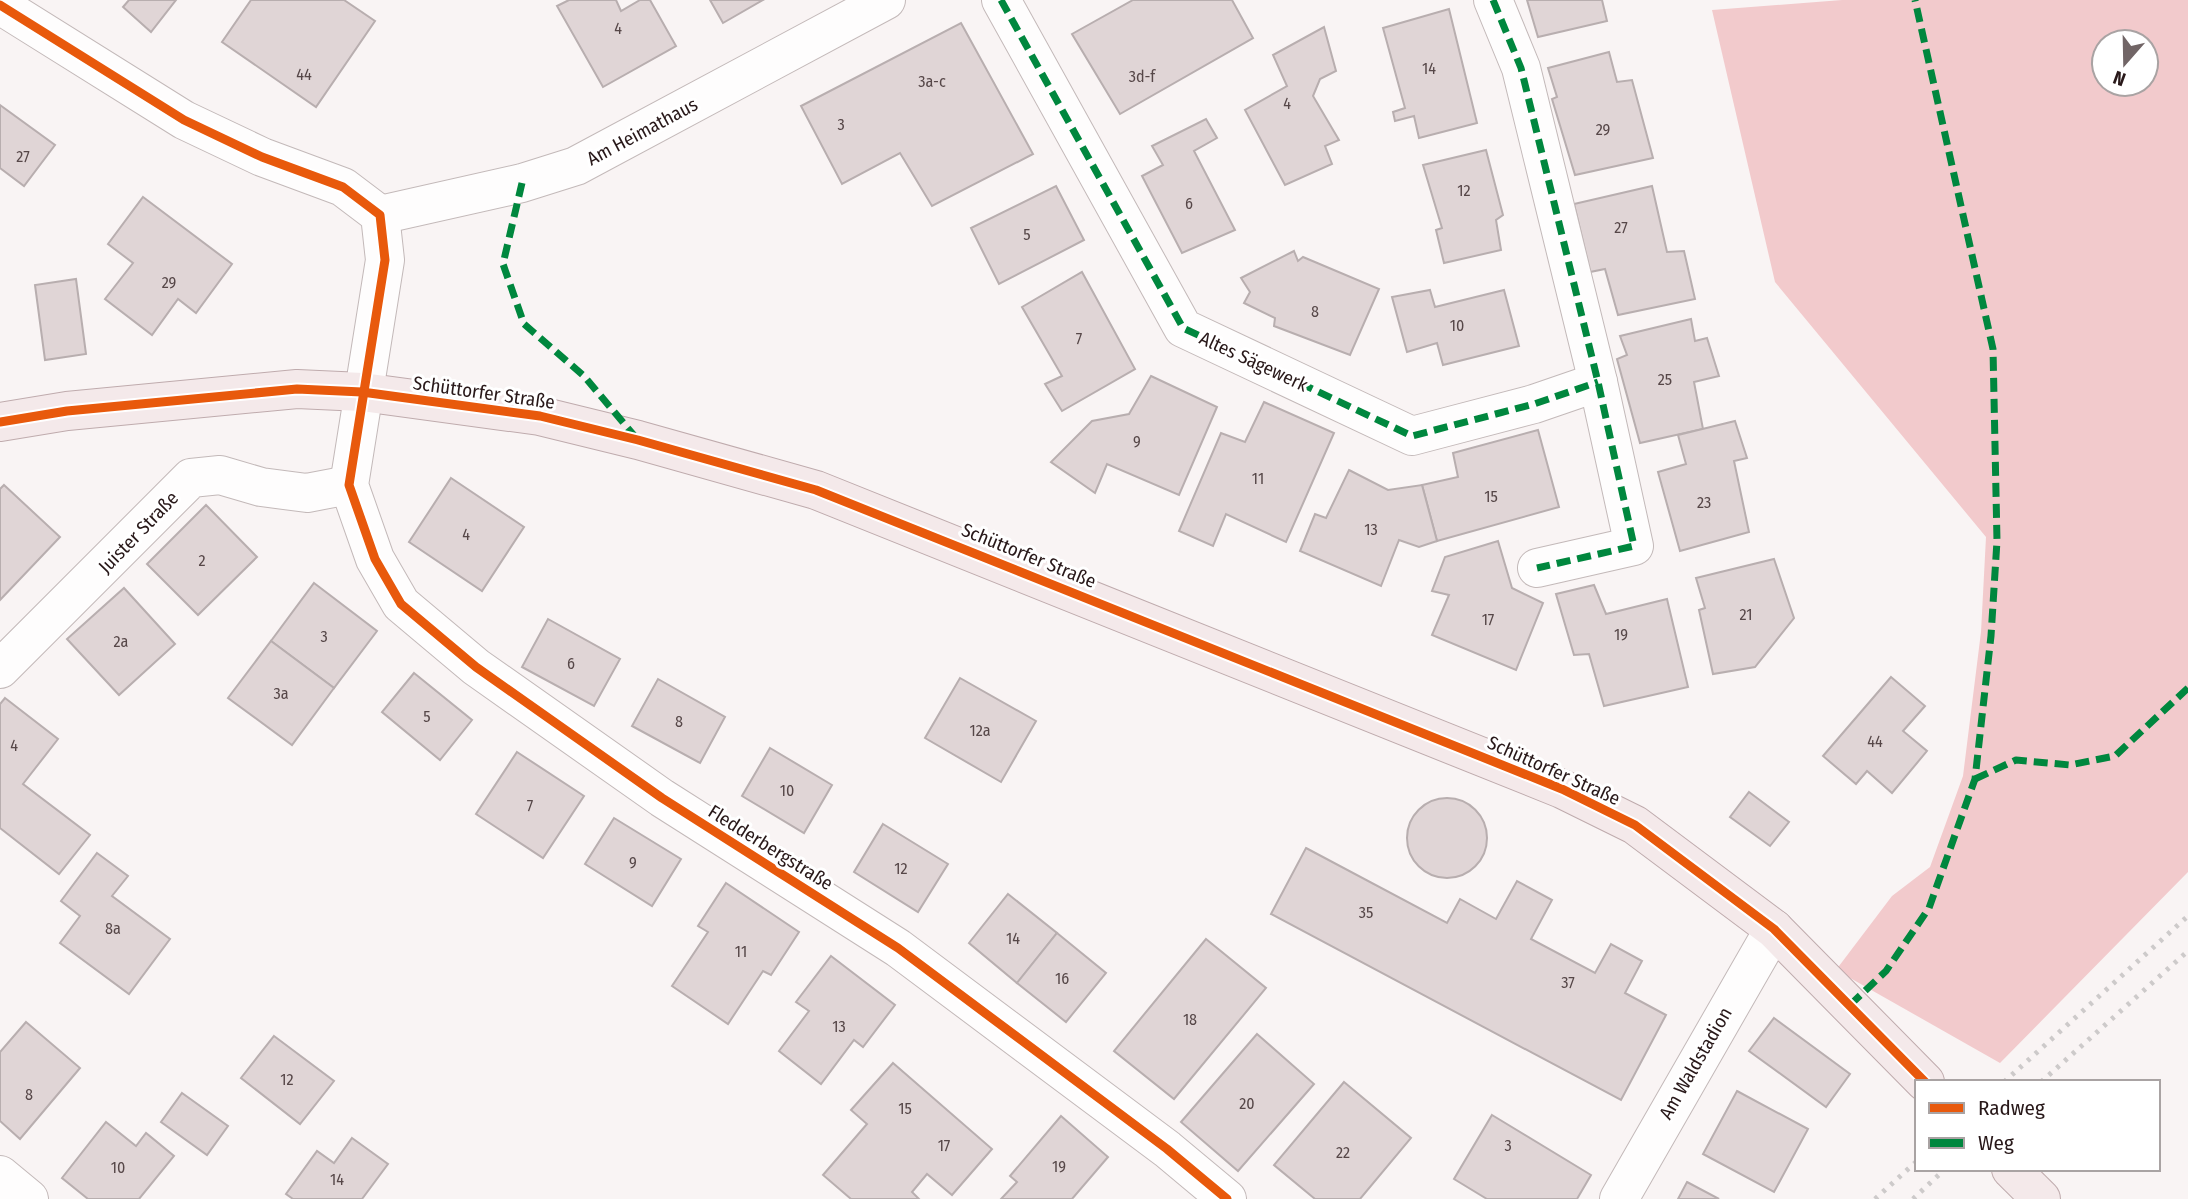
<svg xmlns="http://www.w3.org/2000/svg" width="2188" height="1199" viewBox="0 0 2188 1199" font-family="'Fira Sans Condensed',sans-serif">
<rect width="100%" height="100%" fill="#f9f4f4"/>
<path fill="#f2cacc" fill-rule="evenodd" d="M1842 0H2188V872L2000 1063 1836 970 1892 896 1930 867 1963 776 1981 632 1986 537 1775 282 1712 10ZM2104 42H2146V84H2104Z"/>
<g fill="#e0d5d6" stroke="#b8aeaf" stroke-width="2">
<polygon points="129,0 176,0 151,32 123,7"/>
<polygon points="251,0 344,0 375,21 316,107 222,42"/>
<polygon points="569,0 616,0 621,11 640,0 650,0 676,46 603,87 557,6"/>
<polygon points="710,0 763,0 723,23"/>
<polygon points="1133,0 1232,0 1253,38 1120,114 1072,34"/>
<polygon points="1527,0 1602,0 1607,21 1538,37"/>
<polygon points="1449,9 1477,123 1419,138 1414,116 1395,121 1393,112 1405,108 1383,28"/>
<polygon points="961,23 1033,154 932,206 900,153 842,184 801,106"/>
<polygon points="1324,27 1336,71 1320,79 1313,96 1339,140 1325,146 1332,164 1285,185 1245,110 1287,86 1273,55"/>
<polygon points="1609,52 1617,82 1632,80 1653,158 1575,175 1552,99 1557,97 1548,68"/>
<polygon points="0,105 55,145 24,186 0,168"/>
<polygon points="1206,119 1217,138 1194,151 1235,230 1182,253 1142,176 1163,165 1152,146"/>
<polygon points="1486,150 1503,215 1496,220 1501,250 1444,263 1436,230 1442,228 1423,165"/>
<polygon points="1056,186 1084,240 999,284 971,228"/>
<polygon points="1652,186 1667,252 1684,251 1695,299 1618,315 1605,269 1590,272 1574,204"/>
<polygon points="143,197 232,264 196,313 178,299 152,335 105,299 133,263 108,244"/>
<polygon points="1294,251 1298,261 1303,257 1379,289 1350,355 1274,326 1275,318 1244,303 1250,292 1241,278"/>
<polygon points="1082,272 1135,369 1062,411 1045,384 1062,376 1022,307"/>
<polygon points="76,279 86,354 45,360 35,285"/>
<polygon points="1430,290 1435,307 1504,290 1519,346 1443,365 1437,343 1407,352 1392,297"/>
<polygon points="1691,319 1695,341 1707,338 1719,376 1694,382 1703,429 1640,443 1617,359 1627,355 1620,336"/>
<polygon points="1151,376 1217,407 1179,495 1107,464 1095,493 1051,462 1092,421 1129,414"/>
<polygon points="1264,402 1334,433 1286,542 1226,514 1213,546 1179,531 1221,433 1245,442"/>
<polygon points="1735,421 1747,458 1734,461 1749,532 1680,551 1658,472 1686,464 1678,435"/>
<polygon points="1538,430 1559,507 1437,541 1422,485 1458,477 1453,453"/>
<polygon points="1349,470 1388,490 1422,485 1437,541 1419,547 1399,540 1381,586 1300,551 1315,514 1326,518"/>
<polygon points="451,478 524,527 482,591 409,542"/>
<polygon points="4,485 60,537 0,600 0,489"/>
<polygon points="206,505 257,557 198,615 147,564"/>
<polygon points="1498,541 1512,588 1543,603 1516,670 1432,635 1449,595 1432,591 1445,557"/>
<polygon points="1774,559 1794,618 1755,667 1713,674 1699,610 1705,608 1696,578"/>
<polygon points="314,583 377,631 334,688 271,641"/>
<polygon points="1594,585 1606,614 1667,599 1688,687 1604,706 1589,654 1574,655 1556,594"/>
<polygon points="124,588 175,644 119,695 67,639"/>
<polygon points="548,619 620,659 594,706 522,667"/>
<polygon points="271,641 334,688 292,745 228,698"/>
<polygon points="414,673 472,720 440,760 382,712"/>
<polygon points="1891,677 1925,706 1903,731 1927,751 1892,793 1867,771 1856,784 1823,756"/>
<polygon points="960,678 1036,721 1001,782 925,738"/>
<polygon points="658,679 725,717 700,763 632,726"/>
<polygon points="5,698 58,739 23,784 90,835 59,874 0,828 0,704"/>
<polygon points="770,748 832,785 804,833 742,796"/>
<polygon points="517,752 584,796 543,858 476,814"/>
<polygon points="1749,792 1789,822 1770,846 1730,817"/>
<circle cx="1447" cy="838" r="40"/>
<polygon points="614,818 681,859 652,906 585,864"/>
<polygon points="883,824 948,864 918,912 854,872"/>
<polygon points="1306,848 1447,923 1460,899 1496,919 1517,881 1552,900 1531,939 1595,973 1611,944 1642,961 1625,993 1666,1015 1621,1100 1271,914"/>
<polygon points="97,853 128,876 112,896 170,939 129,994 60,943 80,916 61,901"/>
<polygon points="726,883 799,932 771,975 763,971 728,1024 672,986 708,932 698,926"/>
<polygon points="1008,894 1057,933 1017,983 969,943"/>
<polygon points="1057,933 1106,973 1066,1022 1017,983"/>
<polygon points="1206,939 1266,988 1174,1099 1114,1051"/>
<polygon points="831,956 895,1005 863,1047 854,1040 821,1084 779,1051 809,1011 796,1002"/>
<polygon points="1774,1018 1850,1074 1826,1107 1749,1051"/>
<polygon points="26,1022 80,1068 20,1139 0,1121 0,1052"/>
<polygon points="1257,1034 1314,1084 1238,1171 1181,1122"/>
<polygon points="274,1036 334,1081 300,1124 241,1078"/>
<polygon points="893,1063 992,1149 952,1195 927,1174 912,1192 919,1199 851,1199 823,1175 867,1124 851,1110"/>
<polygon points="1344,1082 1411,1138 1360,1199 1315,1199 1274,1165"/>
<polygon points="1737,1091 1808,1129 1774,1192 1703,1154"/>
<polygon points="182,1093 228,1126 207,1155 161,1122"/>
<polygon points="1492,1115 1591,1175 1577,1199 1487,1199 1454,1179"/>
<polygon points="1061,1116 1108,1157 1072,1199 1001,1199 1017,1182 1010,1176"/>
<polygon points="106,1122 136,1146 146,1133 174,1156 139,1199 88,1199 62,1178"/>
<polygon points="352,1138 388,1164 362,1199 293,1199 286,1194 317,1151 334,1163"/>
<polygon points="1687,1182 1719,1199 1678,1199"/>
</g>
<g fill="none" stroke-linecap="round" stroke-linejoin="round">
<defs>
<g id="minor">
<polyline points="1001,0 1183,328 1412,436 1534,404 1598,382"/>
<polyline points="1493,0 1521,68 1598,382 1634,546 1537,568"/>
<polyline points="0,5 184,120 262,157 343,187 380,215 385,260 349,485 375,559 401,604 476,667 662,798 898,948 1167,1149 1227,1199"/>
<polyline points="380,215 522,183 576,166 886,0"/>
<polyline points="0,669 191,478 220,475 261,487 307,493 349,485"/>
<polyline points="0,1175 29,1199"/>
<polyline points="1619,1199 1774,929"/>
</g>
<g id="major">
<polyline points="0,422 67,411 297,389 362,392 540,416 638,440 816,490 1562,789 1635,825 1774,929 1925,1082"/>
<polyline points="2011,1169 2041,1199"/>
</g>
</defs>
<use href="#minor" stroke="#c3b9b9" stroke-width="40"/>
<use href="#major" stroke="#bfabad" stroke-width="40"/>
<use href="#minor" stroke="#fefdfd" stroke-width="38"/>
<use href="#major" stroke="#f4e9ea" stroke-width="38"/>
<g stroke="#cdcaca" stroke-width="5" stroke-dasharray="3.5 7" stroke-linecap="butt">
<polyline points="2004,1082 2188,916"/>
<polyline points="2041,1082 2188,951"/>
<polyline points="1875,1199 1917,1161"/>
<polyline points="1913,1199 1945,1169"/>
</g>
<g stroke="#00873e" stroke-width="7" stroke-dasharray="14 7" stroke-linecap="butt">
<polyline points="1001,0 1183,328 1412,436 1534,404 1598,382"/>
<polyline points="1493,0 1521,68 1598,382 1634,546 1537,568"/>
<polyline points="522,183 503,264 524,324 584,376 637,439"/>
<polyline points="1975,779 2016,760 2070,765 2115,756 2188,688"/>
<polyline points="1850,1005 1886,971 1929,908 1975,779 1991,636 1997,541 1993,349 1915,0"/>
</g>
<defs>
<g id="cycleway">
<polyline points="0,5 184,120 262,157 343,187 380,215 385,260 349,485 375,559 401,604 476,667 662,798 898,948 1167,1149 1227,1199"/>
<polyline points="0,422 67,411 297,389 362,392 540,416 638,440 816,490 1562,789 1635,825 1774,929 1925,1082"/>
</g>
</defs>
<use href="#cycleway" stroke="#fff" stroke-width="13"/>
<use href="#cycleway" stroke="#e8590c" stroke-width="9"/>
</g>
<g text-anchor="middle" stroke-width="6" stroke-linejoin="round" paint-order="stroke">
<g font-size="16" fill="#564748">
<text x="618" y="34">4</text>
<text x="1429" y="74">14</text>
<text x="304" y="80">44</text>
<text x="1142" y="82">3d-f</text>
<text x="932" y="87">3a-c</text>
<text x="1287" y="109">4</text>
<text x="841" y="130">3</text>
<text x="1603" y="135">29</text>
<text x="23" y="162">27</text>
<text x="1464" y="196">12</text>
<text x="1189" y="209">6</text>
<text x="1621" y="233">27</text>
<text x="1027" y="240">5</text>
<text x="169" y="288">29</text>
<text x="1315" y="317">8</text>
<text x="1457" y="331">10</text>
<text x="1079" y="344">7</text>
<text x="1665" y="385">25</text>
<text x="1137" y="447">9</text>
<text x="1258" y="484">11</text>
<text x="1491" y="502">15</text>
<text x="1704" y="508">23</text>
<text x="1371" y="535">13</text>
<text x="466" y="540">4</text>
<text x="202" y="566">2</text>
<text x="1746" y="620">21</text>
<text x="1488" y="625">17</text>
<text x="1621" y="640">19</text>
<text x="324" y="642">3</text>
<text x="121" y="647">2a</text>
<text x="571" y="669">6</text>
<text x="281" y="699">3a</text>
<text x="427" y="722">5</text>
<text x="679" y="727">8</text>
<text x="980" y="736">12a</text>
<text x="1875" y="747">44</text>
<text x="14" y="751">4</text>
<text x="787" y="796">10</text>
<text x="530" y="811">7</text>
<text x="633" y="868">9</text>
<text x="901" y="874">12</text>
<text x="1366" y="918">35</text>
<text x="113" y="934">8a</text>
<text x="1013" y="944">14</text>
<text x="741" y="957">11</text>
<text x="1062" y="984">16</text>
<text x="1568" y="988">37</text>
<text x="1190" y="1025">18</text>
<text x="839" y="1032">13</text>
<text x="287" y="1085">12</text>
<text x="29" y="1100">8</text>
<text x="1247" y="1109">20</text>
<text x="905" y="1114">15</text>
<text x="944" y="1151">17</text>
<text x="1508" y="1151">3</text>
<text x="1343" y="1158">22</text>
<text x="1059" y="1172">19</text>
<text x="118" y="1173">10</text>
<text x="337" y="1185">14</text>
</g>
<g font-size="19" fill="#281819" stroke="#fff">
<text transform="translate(642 131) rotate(-28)" y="7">Am Heimathaus</text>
<text transform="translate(1254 361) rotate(25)" y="7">Altes Sägewerk</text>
<text transform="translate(484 392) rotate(8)" y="7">Schüttorfer Straße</text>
<text transform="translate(138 532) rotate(-46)" y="7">Juister Straße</text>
<text transform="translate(1029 555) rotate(22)" y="7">Schüttorfer Straße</text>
<text transform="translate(1554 770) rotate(24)" y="7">Schüttorfer Straße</text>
<text transform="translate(771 847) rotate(32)" y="7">Fledderbergstraße</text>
<text transform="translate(1695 1063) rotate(-60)" y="7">Am Waldstadion</text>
</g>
</g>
<rect x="1915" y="1080" width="245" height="91" fill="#ffffff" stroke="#a9a3a3" stroke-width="2"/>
<rect x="1929" y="1103" width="35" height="10" fill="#e8590c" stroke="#a9a3a3" stroke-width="2"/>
<text x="1978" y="1115" font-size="21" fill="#281819">Radweg</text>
<rect x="1929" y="1138" width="35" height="10" fill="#00873e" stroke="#a9a3a3" stroke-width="2"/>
<text x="1978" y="1150" font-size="21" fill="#281819">Weg</text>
<g transform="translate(2125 63) rotate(200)"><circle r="33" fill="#ffffff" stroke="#a9a3a3" stroke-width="2"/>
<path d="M0-5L12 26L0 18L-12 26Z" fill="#716566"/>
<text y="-10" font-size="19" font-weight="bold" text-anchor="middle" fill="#281819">N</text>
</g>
</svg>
